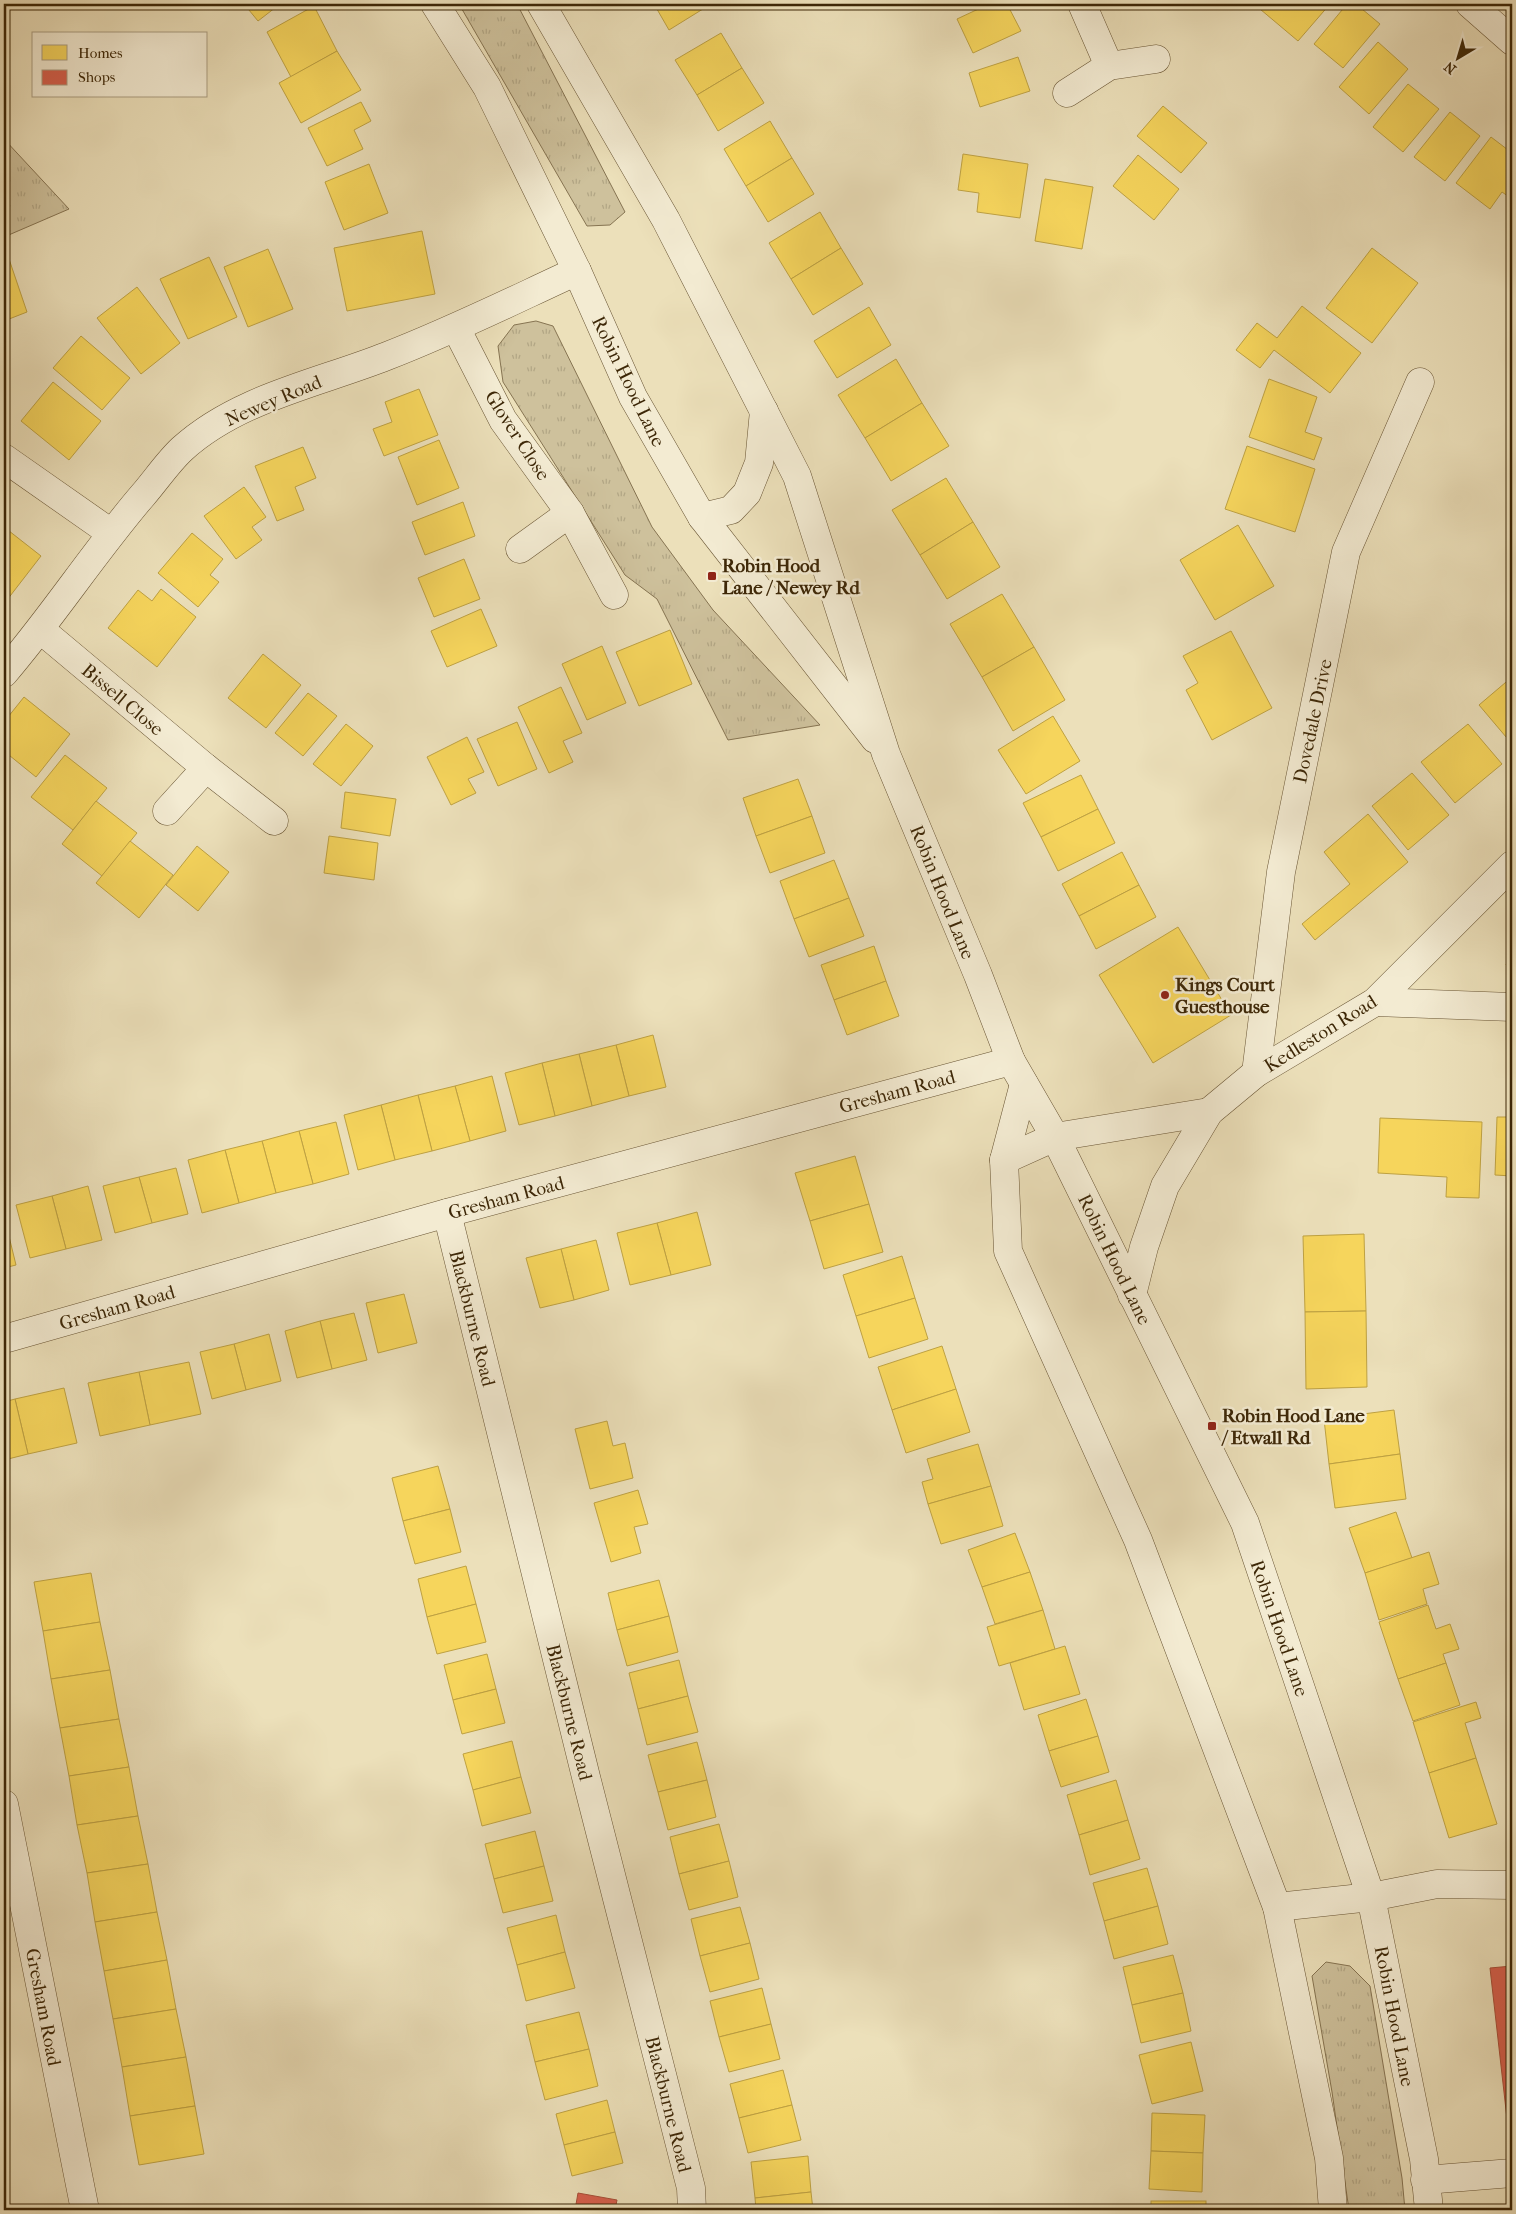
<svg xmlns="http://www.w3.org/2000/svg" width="1516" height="2214" viewBox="0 0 1516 2214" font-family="'IM FELL French Canon',serif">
<defs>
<pattern id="grass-tufts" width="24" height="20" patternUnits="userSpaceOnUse" patternTransform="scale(1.25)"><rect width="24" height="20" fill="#cec19c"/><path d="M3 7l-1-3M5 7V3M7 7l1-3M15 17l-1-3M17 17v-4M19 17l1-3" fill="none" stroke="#b2a685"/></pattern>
</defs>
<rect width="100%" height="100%" fill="#ece0ba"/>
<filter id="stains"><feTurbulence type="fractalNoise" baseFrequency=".004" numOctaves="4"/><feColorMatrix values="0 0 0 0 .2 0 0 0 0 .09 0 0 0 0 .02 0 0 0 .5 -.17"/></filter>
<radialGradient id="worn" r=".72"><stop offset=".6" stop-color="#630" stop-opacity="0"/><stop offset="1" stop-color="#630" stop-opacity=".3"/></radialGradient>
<g fill="url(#grass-tufts)" stroke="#867452">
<polygon points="459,4 517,4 625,212 610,225 587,226"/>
<polygon points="4,139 69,209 4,237"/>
<polygon points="536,321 553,326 652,527 713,610 820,725 728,740 657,599 625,575 503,382 498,346 514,325"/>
<polygon points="1326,1962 1350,1966 1370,1986 1402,2178 1405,2210 1349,2210 1332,2092 1312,1976"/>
</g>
<g fill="#f6d55c" stroke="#bea142">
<polygon points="244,4 280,4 258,21"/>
<polygon points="654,4 711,4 669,30"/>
<polygon points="989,4 1007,4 1021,31 973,53 957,19"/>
<polygon points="1254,4 1330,4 1298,41"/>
<polygon points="1347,4 1356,4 1380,24 1343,68 1314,44"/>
<polygon points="314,6 337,51 291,77 267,32"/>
<polygon points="721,33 742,68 697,95 675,60"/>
<polygon points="1378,42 1408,69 1369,114 1339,87"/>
<polygon points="337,51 361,90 301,123 279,83"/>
<polygon points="1018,57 1030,91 980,107 969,73"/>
<polygon points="742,68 764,103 718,131 697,95"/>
<polygon points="1408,84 1439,109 1403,152 1373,127"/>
<polygon points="361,102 371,121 354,130 363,149 327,166 308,128"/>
<polygon points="1163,106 1207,143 1181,173 1137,136"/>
<polygon points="1450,112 1480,136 1445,181 1414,157"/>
<polygon points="770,121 792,158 746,186 724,149"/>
<polygon points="1491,137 1512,153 1512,199 1502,192 1490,209 1456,183"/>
<polygon points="963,154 1028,164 1020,218 977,212 979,193 958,190"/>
<polygon points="1138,155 1179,189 1154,220 1113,186"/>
<polygon points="792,158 814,194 768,222 746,186"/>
<polygon points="369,164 388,213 344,230 325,182"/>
<polygon points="1045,179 1093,187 1082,249 1035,241"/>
<polygon points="820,212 841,248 791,279 769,243"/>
<polygon points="422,231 435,294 347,311 334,248"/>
<polygon points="841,248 863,284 813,315 791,279"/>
<polygon points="1372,248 1418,283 1372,343 1326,308"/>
<polygon points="268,249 293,309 248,327 224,267"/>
<polygon points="209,257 237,317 188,339 160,279"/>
<polygon points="9,259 27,312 4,321 4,261"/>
<polygon points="137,287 180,343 141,374 97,318"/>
<polygon points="1302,306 1361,353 1330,393 1274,350 1260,368 1236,350 1257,323 1277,338"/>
<polygon points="869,307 891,345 837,378 814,341"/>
<polygon points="81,336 130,378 102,410 53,368"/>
<polygon points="896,359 922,403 865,438 838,395"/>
<polygon points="1269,379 1317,397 1305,432 1322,438 1314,460 1249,437"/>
<polygon points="53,382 101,421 69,460 21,421"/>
<polygon points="419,389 438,435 384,456 373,429 392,422 385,402"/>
<polygon points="922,403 949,446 891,481 865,438"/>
<polygon points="439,440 459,488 417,505 398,457"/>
<polygon points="1247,446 1315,469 1295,532 1225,509"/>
<polygon points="303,447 316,478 295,487 304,510 277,521 255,466"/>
<polygon points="946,478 973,522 920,555 892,510"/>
<polygon points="244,487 266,517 252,527 262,540 236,559 204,516"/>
<polygon points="463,502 475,536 425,555 412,522"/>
<polygon points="973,522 1000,567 947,599 920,555"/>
<polygon points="1238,525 1274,586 1215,620 1180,560"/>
<polygon points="4,527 41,556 7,600 4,597"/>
<polygon points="192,533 223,559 210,575 219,582 198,607 158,573"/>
<polygon points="464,559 480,599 434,617 418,578"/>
<polygon points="161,589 196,617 157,667 108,628 138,590 152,601"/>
<polygon points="1002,594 1034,647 982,677 950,624"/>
<polygon points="481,609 497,646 447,667 431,631"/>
<polygon points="670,630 692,684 639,706 616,652"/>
<polygon points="1231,631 1272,708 1212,740 1186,690 1198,683 1183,656"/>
<polygon points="602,646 626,703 587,720 562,664"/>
<polygon points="1034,647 1065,700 1013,731 982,677"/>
<polygon points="263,654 301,685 266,728 228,698"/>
<polygon points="1512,677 1512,744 1479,705"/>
<polygon points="561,687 582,733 563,741 573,762 549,773 518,707"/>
<polygon points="308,693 337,716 303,756 275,733"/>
<polygon points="24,697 70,734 36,777 4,751 4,722"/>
<polygon points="1053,716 1080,761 1026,794 998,750"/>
<polygon points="517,722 537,769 498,786 477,739"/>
<polygon points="346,724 373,746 341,786 313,764"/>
<polygon points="1468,724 1502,764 1455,803 1421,762"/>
<polygon points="467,737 484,772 468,779 476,793 451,805 427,757"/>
<polygon points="65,755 107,788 73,830 31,797"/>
<polygon points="1412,773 1449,815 1408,850 1372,806"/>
<polygon points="1081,775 1098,809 1041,837 1023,803"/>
<polygon points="798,779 812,816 756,836 743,798"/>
<polygon points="345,792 396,799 390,836 341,828"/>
<polygon points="96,801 137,833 102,876 62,844"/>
<polygon points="1098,809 1115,843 1058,871 1041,837"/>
<polygon points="1368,814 1408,862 1315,940 1302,924 1350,884 1324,852"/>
<polygon points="812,816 825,853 770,873 756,836"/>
<polygon points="329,836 378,843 374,880 324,873"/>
<polygon points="130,841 173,875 139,918 96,883"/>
<polygon points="197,846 229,872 198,911 166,885"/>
<polygon points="1122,852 1139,885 1079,916 1062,884"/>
<polygon points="834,860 849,898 794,919 780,881"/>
<polygon points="1139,885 1156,917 1096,949 1079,916"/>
<polygon points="849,898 864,936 809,957 794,919"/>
<polygon points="1178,927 1231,1015 1153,1063 1099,975"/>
<polygon points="874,946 886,981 834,1000 821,965"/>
<polygon points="1512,947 1512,967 1506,965"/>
<polygon points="886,981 899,1016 847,1035 834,1000"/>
<polygon points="653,1035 666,1087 629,1096 616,1045"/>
<polygon points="616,1045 629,1096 592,1106 579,1054"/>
<polygon points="579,1054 592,1106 555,1116 542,1063"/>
<polygon points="542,1063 555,1116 519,1125 505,1073"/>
<polygon points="492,1076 506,1131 470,1141 455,1086"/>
<polygon points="455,1086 470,1141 432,1151 418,1095"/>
<polygon points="418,1095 432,1151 395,1160 381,1105"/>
<polygon points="381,1105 395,1160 358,1170 344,1115"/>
<polygon points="1497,1117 1512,1117 1512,1176 1495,1175"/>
<polygon points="1380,1118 1482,1122 1479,1198 1446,1197 1447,1177 1378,1173"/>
<polygon points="336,1122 349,1174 313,1184 299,1131"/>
<polygon points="299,1131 313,1184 276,1193 262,1141"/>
<polygon points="262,1141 276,1193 239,1203 225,1150"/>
<polygon points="225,1150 239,1203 202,1213 188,1160"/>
<polygon points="855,1156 869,1204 810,1221 795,1173"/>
<polygon points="176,1168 188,1214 152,1223 139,1177"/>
<polygon points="139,1177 152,1223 115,1233 103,1186"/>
<polygon points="88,1186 102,1240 66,1249 52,1196"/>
<polygon points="52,1196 66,1249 30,1258 16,1205"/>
<polygon points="869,1204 883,1252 824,1269 810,1221"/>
<polygon points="697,1212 711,1265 671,1275 657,1223"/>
<polygon points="4,1216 16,1265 4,1268"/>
<polygon points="657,1223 671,1275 630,1285 617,1233"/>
<polygon points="1364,1234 1366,1311 1305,1312 1303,1236"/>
<polygon points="596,1240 609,1290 574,1300 561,1249"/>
<polygon points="561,1249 574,1300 540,1308 526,1258"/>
<polygon points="902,1256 915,1298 856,1316 843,1275"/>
<polygon points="404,1294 417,1343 378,1353 366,1303"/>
<polygon points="915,1298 928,1339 869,1358 856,1316"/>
<polygon points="1366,1311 1367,1387 1306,1389 1305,1312"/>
<polygon points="354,1313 367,1360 332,1369 320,1321"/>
<polygon points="320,1321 332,1369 297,1378 285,1331"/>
<polygon points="269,1334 281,1381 246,1390 234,1344"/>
<polygon points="234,1344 246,1390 212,1399 200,1352"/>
<polygon points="942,1346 956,1389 892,1410 878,1367"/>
<polygon points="189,1362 201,1414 150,1425 139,1372"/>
<polygon points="139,1372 150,1425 100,1436 88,1383"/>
<polygon points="64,1388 77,1443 28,1454 15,1399"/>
<polygon points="956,1389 970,1432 906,1453 892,1410"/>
<polygon points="15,1399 28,1454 4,1460 4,1402"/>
<polygon points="1394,1410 1400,1454 1329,1464 1324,1419"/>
<polygon points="607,1421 613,1446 625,1443 633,1478 590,1489 575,1429"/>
<polygon points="978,1444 991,1486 928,1504 922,1482 933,1479 927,1459"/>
<polygon points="1400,1454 1406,1499 1335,1508 1329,1464"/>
<polygon points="438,1466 450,1509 403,1521 392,1478"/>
<polygon points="991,1486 1003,1526 941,1544 928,1504"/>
<polygon points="638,1490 648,1524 634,1527 641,1553 611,1562 594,1503"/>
<polygon points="450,1509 461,1552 415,1564 403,1521"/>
<polygon points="1396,1512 1412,1558 1365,1573 1349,1528"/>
<polygon points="1015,1533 1030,1572 982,1587 968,1550"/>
<polygon points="1429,1552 1439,1584 1423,1589 1427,1604 1379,1620 1365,1573"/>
<polygon points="466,1566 476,1604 427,1617 418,1579"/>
<polygon points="1030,1572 1043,1610 995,1624 982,1587"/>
<polygon points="91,1573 100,1622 43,1631 34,1582"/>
<polygon points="659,1580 669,1616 617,1630 608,1593"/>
<polygon points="476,1604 486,1642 437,1654 427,1617"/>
<polygon points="1428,1605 1436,1629 1450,1624 1459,1649 1443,1654 1446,1663 1398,1679 1379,1622"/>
<polygon points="1043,1610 1055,1649 999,1666 987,1627"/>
<polygon points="669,1616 678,1652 627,1666 617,1630"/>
<polygon points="100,1622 110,1670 51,1679 43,1631"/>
<polygon points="1065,1646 1080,1694 1024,1710 1010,1663"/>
<polygon points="487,1654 496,1689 453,1700 444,1665"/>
<polygon points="679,1660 688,1696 638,1709 629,1673"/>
<polygon points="1446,1663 1460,1705 1413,1721 1398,1679"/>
<polygon points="110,1670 119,1719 60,1728 51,1679"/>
<polygon points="496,1689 505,1723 462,1734 453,1700"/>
<polygon points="688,1696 698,1732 647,1745 638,1709"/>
<polygon points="1086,1699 1098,1736 1049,1751 1038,1715"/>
<polygon points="1476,1702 1481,1718 1465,1723 1476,1758 1429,1773 1413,1722"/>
<polygon points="119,1719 129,1767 69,1776 60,1728"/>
<polygon points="1098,1736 1109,1772 1061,1787 1049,1751"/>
<polygon points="512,1741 521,1777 473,1790 463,1754"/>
<polygon points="697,1742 707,1780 658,1792 648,1755"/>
<polygon points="1476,1758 1497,1824 1449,1838 1429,1773"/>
<polygon points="129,1767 138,1816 77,1825 69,1776"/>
<polygon points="521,1777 531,1813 482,1826 473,1790"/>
<polygon points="707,1780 716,1817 668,1830 658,1792"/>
<polygon points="1116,1780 1128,1820 1079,1835 1067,1795"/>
<polygon points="138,1816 148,1864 87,1873 77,1825"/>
<polygon points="1128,1820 1140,1859 1090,1875 1079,1835"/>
<polygon points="719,1824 729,1861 679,1874 670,1837"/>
<polygon points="535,1831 544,1866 494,1879 485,1844"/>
<polygon points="729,1861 738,1897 689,1910 679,1874"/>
<polygon points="148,1864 157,1912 95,1922 87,1873"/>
<polygon points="544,1866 553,1901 503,1913 494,1879"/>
<polygon points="1147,1868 1158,1906 1104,1921 1093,1883"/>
<polygon points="1158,1906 1168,1944 1114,1959 1104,1921"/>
<polygon points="740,1907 750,1943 700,1956 691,1919"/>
<polygon points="157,1912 167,1960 104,1971 95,1922"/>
<polygon points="556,1915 565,1952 517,1965 507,1928"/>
<polygon points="750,1943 759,1979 710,1992 700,1956"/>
<polygon points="565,1952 575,1988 526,2001 517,1965"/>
<polygon points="1173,1955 1183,1993 1132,2005 1123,1967"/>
<polygon points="167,1960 176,2009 113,2019 104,1971"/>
<polygon points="762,1988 771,2024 719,2037 710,2001"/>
<polygon points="1183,1993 1191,2031 1141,2043 1132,2005"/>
<polygon points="176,2009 186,2057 122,2067 113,2019"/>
<polygon points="579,2012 589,2049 535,2062 526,2025"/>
<polygon points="771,2024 780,2059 729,2072 719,2037"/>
<polygon points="1191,2042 1203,2091 1152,2104 1139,2055"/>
<polygon points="589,2049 598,2086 545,2100 535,2062"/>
<polygon points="186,2057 195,2106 130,2116 122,2067"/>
<polygon points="783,2070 792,2105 739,2118 730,2084"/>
<polygon points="607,2100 615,2132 564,2145 556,2114"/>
<polygon points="792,2105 801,2140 748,2153 739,2118"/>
<polygon points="195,2106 204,2154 139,2165 130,2116"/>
<polygon points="1152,2113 1205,2115 1203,2153 1151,2151"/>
<polygon points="615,2132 623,2163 572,2176 564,2145"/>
<polygon points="1151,2151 1203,2153 1202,2192 1149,2189"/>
<polygon points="808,2156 811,2192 755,2198 751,2162"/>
<polygon points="811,2192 813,2210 756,2210 755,2198"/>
<rect x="1151" y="2201" width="55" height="9"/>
</g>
<g fill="#d6604d" stroke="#a84f38">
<polygon points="1512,1966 1512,2163 1490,1968"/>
<polygon points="578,2193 617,2200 615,2210 575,2210"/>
</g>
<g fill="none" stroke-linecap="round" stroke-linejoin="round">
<defs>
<g id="minor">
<polyline points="435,4 487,87 577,271 633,397 702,517 875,739"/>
<polyline points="541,4 666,220 797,476 886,754 978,975 1011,1061 1055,1137 1245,1523 1371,1897 1424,2159 1429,2210"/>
<polyline points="1082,4 1109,66"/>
<polyline points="1470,4 1512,41"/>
<polyline points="1067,93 1109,66 1156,59"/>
<polyline points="456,328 503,420 570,513 614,595"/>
<polyline points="4,458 111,533"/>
<polyline points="702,517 731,510 747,493 759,463 764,411"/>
<polyline points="520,549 570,513"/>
<polyline points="41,630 206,768 274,821"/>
<path d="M4 673C53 616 94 552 143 495 156 480 168 462 182 449 238 398 319 383 387 356 452 331 514 300 577 271"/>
<polyline points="167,811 206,768"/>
<polyline points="1375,1002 1512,1007"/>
<polyline points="1256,1073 1281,872 1346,552 1420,382"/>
<polyline points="1024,1084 1004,1160 1008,1251 1138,1540 1277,1907 1329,2158 1333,2210"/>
<polyline points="1004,1160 1055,1137 1209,1112"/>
<polyline points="447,1213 586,1777 691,2188 692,2210"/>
<polyline points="1132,1295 1144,1247 1165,1186 1209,1112 1256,1073 1375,1002 1512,865"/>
<polyline points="4,1339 447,1213 1011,1061"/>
<polyline points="4,1804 85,2210"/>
<polyline points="1277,1907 1371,1897 1437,1884 1512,1885"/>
<polyline points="1425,2180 1512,2173"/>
</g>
</defs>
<use href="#minor" stroke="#695534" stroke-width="29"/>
<use href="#minor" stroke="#f3ebd2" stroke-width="28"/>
</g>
<g fill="#8f2418" stroke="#f3ebd2" stroke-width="2">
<rect x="707" y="571" width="10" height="10" rx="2.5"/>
<circle cx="1165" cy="995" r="5"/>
<rect x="1207" y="1421" width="10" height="10" rx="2.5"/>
</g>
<g text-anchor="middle" stroke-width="5" stroke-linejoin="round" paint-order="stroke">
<g font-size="19" fill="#3d2707" stroke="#f3ebd2">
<text transform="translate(629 381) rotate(64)" y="7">Robin Hood Lane</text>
<text transform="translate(273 400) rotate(-23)" y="7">Newey Road</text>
<text transform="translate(518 435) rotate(57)" y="7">Glover Close</text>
<text transform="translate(123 699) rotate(40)" y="7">Bissell Close</text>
<text transform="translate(1312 721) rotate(-78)" y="7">Dovedale Drive</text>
<text transform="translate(943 892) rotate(68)" y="7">Robin Hood Lane</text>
<text transform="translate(1320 1033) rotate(-32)" y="7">Kedleston Road</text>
<text transform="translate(897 1091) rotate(-15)" y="7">Gresham Road</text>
<text transform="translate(506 1197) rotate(-15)" y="7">Gresham Road</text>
<text transform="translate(1115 1259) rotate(64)" y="7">Robin Hood Lane</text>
<text transform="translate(117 1307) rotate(-16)" y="7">Gresham Road</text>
<text transform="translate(473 1318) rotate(76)" y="7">Blackburne Road</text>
<text transform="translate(1280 1628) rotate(71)" y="7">Robin Hood Lane</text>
<text transform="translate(570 1712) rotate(76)" y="7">Blackburne Road</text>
<text transform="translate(44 2007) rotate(79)" y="7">Gresham Road</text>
<text transform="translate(1395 2016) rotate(79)" y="7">Robin Hood Lane</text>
<text transform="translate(669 2104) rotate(76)" y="7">Blackburne Road</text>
</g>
<g font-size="19" font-weight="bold" fill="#3d2707" stroke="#f3ebd2" text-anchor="start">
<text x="722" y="572">Robin Hood<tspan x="722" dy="22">Lane / Newey Rd</tspan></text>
<text x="1175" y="991">Kings Court<tspan x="1175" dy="22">Guesthouse</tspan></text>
<text x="1222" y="1422">Robin Hood Lane<tspan x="1222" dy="22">/ Etwall Rd</tspan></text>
</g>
</g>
<rect width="1516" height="2214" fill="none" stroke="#ece0ba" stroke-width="20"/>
<rect x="5" y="5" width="1506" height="2204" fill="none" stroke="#3d2707" stroke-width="2.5"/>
<rect x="10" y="10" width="1496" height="2194" fill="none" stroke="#3d2707"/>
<rect x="32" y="32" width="175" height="65" fill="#f3ebd2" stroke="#aa9d81"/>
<rect x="42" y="45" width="25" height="15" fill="#f6d55c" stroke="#aa9d81"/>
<text x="78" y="58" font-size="15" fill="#3d2707">Homes</text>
<rect x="42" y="70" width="25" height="15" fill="#d6604d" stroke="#aa9d81"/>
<text x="78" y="82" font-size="15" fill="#3d2707">Shops</text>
<g transform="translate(1458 58) rotate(218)" stroke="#f3ebd2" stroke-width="4" paint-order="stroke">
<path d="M0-4L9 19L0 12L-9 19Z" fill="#3d2707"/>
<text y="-8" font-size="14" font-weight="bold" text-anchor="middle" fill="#3d2707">N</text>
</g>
<rect width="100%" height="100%" filter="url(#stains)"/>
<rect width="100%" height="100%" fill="url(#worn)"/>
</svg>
